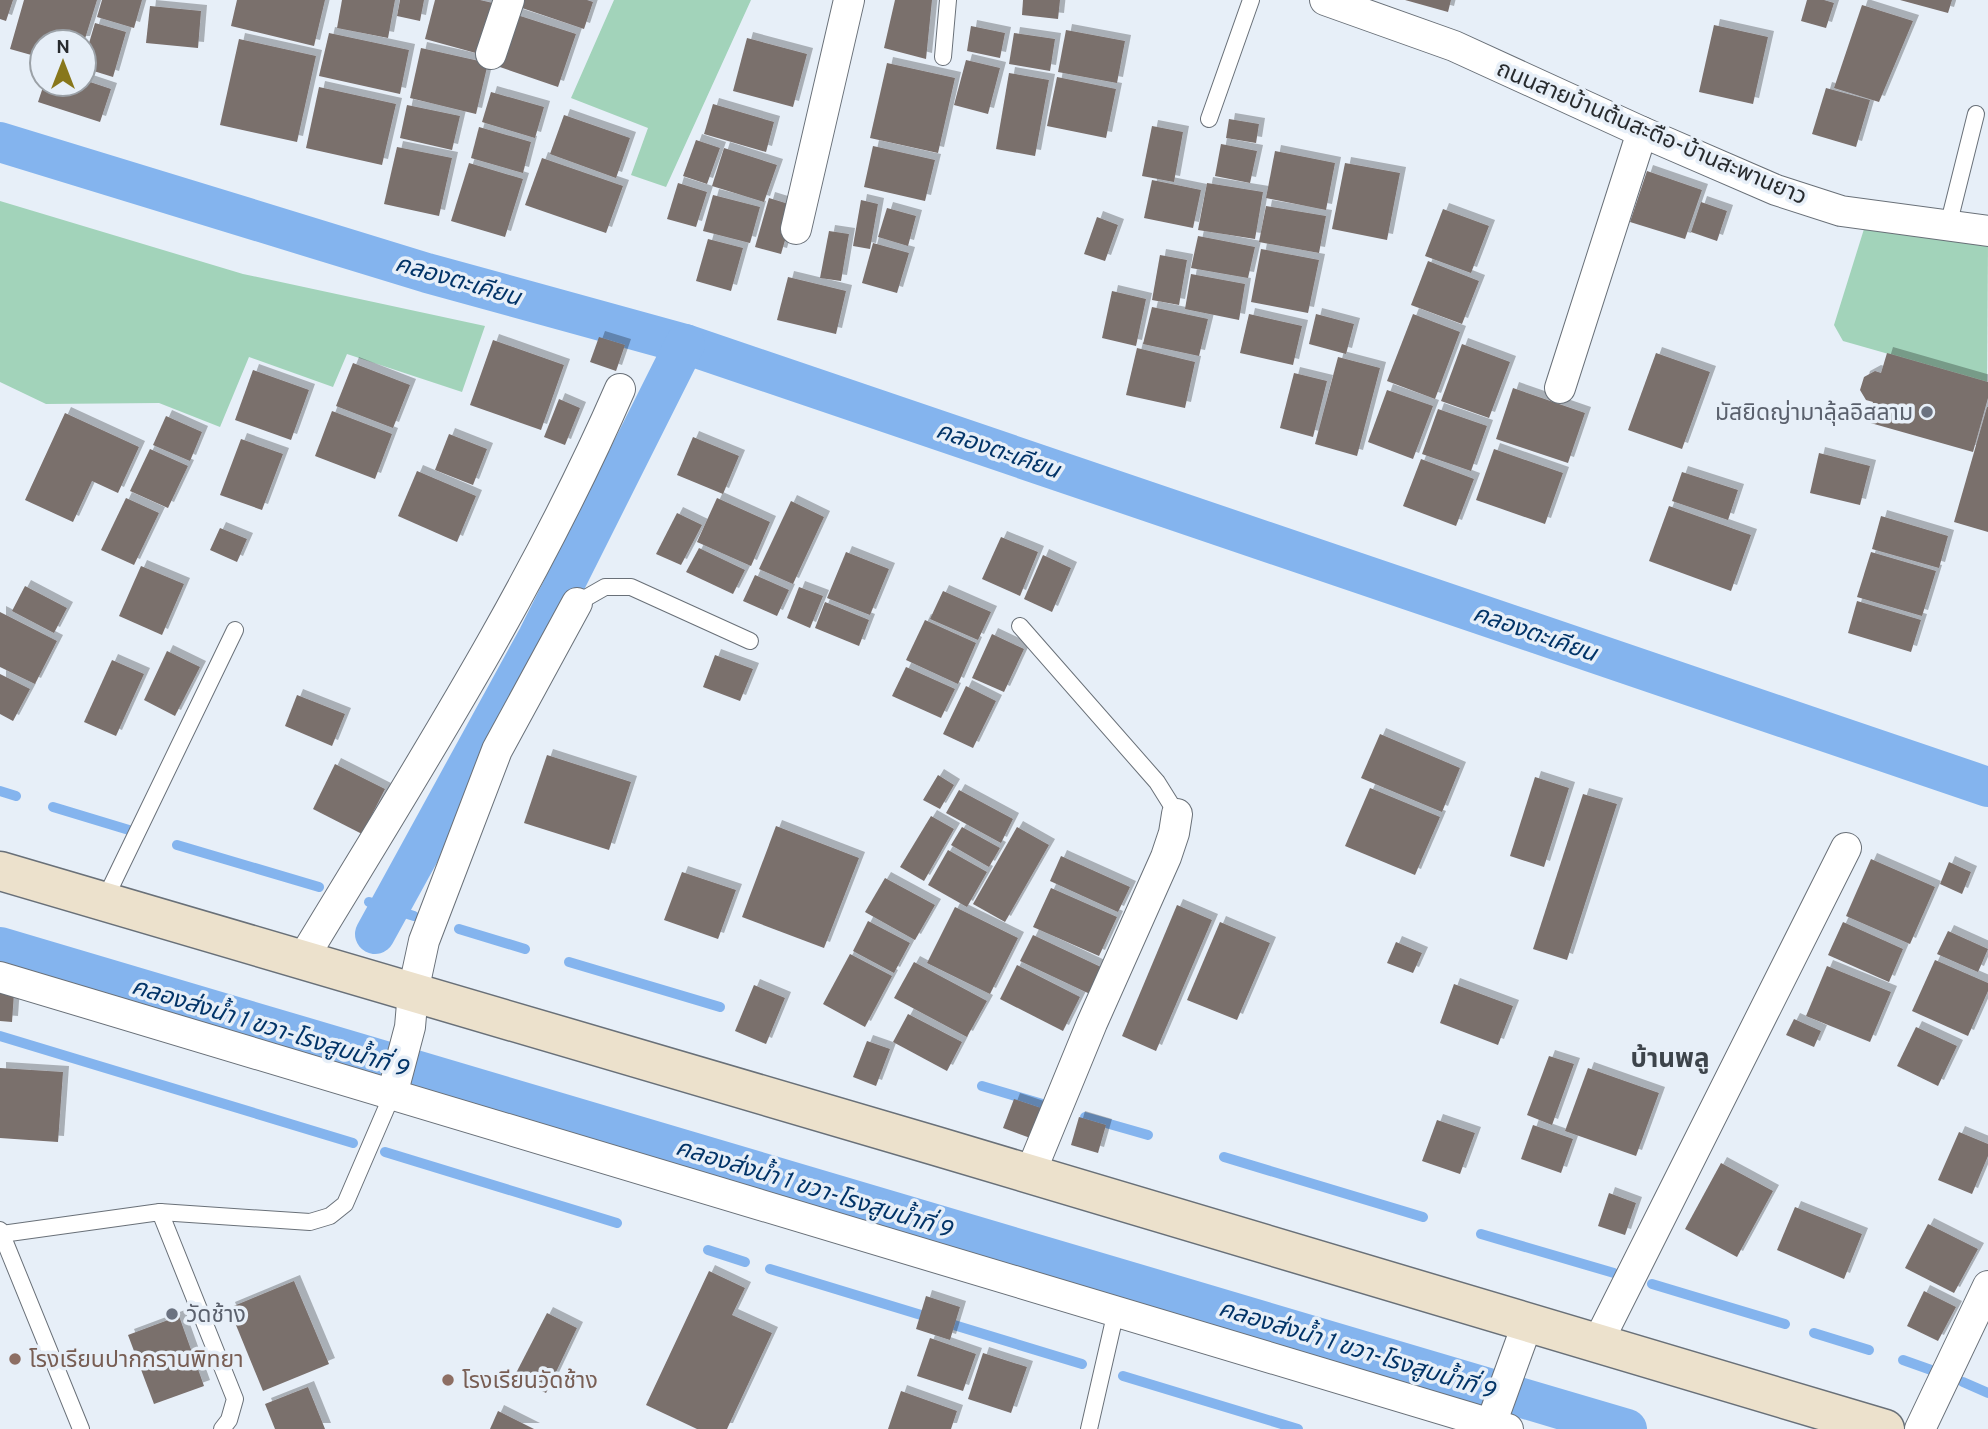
<svg xmlns="http://www.w3.org/2000/svg" width="1988" height="1429" viewBox="0 0 1988 1429" font-family="Overpass,'Noto Sans Thai',sans-serif">
<defs>
<filter id="shadow"><feDropShadow dx="6" dy="-6" stdDeviation="0" flood-color="#0004"/></filter>
</defs>
<rect width="100%" height="100%" fill="#e7eff8"/>
<g fill="#a2d3ba">
<polygon points="614,0 751,0 666,187 631,175 648,128 571,98"/>
<polygon points="0,201 243,274 485,326 462,392 347,354 333,387 249,357 220,427 159,403 46,404 0,382"/>
<polygon points="1864,229 1988,245 1987,382 1843,341 1834,325"/>
</g>
<g fill="none" stroke-linecap="round" stroke-linejoin="round">
<g stroke="#84b4ee" stroke-width="10">
<polyline points="0,791 16,796"/>
<polyline points="53,807 129,830"/>
<polyline points="177,845 319,887"/>
<polyline points="369,902 414,916"/>
<polyline points="459,929 525,949"/>
<polyline points="569,962 720,1007"/>
<polyline points="0,1036 353,1143"/>
<polyline points="982,1086 1046,1105"/>
<polyline points="1085,1117 1148,1135"/>
<polyline points="385,1152 617,1223"/>
<polyline points="1224,1157 1423,1217"/>
<polyline points="1481,1234 1614,1273"/>
<polyline points="708,1250 745,1262"/>
<polyline points="770,1269 1082,1364"/>
<polyline points="1652,1284 1785,1324"/>
<polyline points="1814,1333 1869,1350"/>
<polyline points="1903,1360 1934,1371"/>
<polyline points="1123,1376 1298,1429"/>
<polyline points="1963,1382 1988,1393"/>
</g>
<g stroke="#84b4ee" stroke-width="40">
<polyline points="0,142 427,273 685,344 1988,787"/>
<polyline points="375,934 538,637 685,344"/>
<polyline points="0,947 1627,1429"/>
</g>
</g>
<g fill="#7a6f6c" filter="url(#shadow)">
<polygon points="0,0 13,0 6,21 0,19"/>
<polygon points="24,0 97,0 84,42 42,42 42,58 10,49"/>
<polygon points="102,0 142,0 134,28 97,17"/>
<polygon points="237,0 325,0 314,46 231,26"/>
<polygon points="342,0 395,0 388,38 337,28"/>
<polygon points="400,0 424,0 420,21 397,16"/>
<polygon points="435,0 480,0 497,4 483,55 425,39"/>
<polygon points="524,0 587,0 593,2 584,29 522,8"/>
<polygon points="895,0 932,0 926,59 884,48"/>
<polygon points="1023,0 1060,0 1058,19 1022,15"/>
<polygon points="1405,0 1451,0 1448,12"/>
<polygon points="1807,0 1824,0 1834,3 1826,28 1801,21"/>
<polygon points="1900,0 1952,0 1948,13"/>
<polygon points="1862,5 1913,21 1879,102 1834,88"/>
<polygon points="150,6 201,11 198,48 146,43"/>
<polygon points="514,14 576,34 558,87 497,66"/>
<polygon points="95,23 126,32 113,77 84,68 84,60"/>
<polygon points="1714,25 1768,37 1753,104 1699,92"/>
<polygon points="971,26 1005,33 1000,58 967,51"/>
<polygon points="1066,30 1125,41 1117,83 1058,72"/>
<polygon points="329,33 409,50 400,94 319,76"/>
<polygon points="1014,33 1055,39 1050,71 1009,64"/>
<polygon points="747,38 807,54 793,107 733,91"/>
<polygon points="239,39 316,56 297,142 220,125"/>
<polygon points="421,48 488,63 476,114 410,98"/>
<polygon points="966,60 1000,68 988,114 954,105"/>
<polygon points="887,63 955,78 938,153 870,138"/>
<polygon points="1009,73 1049,80 1035,156 996,149"/>
<polygon points="1057,77 1116,89 1106,138 1047,126"/>
<polygon points="84,80 111,89 100,122 38,102 44,84 84,84"/>
<polygon points="319,87 396,104 382,165 306,148"/>
<polygon points="1826,88 1870,100 1856,147 1812,134"/>
<polygon points="491,92 544,107 535,138 482,122"/>
<polygon points="713,104 774,122 766,152 704,134"/>
<polygon points="407,105 460,116 452,150 400,138"/>
<polygon points="564,115 630,138 616,178 550,154"/>
<polygon points="1229,119 1259,124 1256,143 1226,138"/>
<polygon points="1152,126 1183,132 1174,182 1142,176"/>
<polygon points="479,127 531,142 523,173 471,158"/>
<polygon points="696,140 720,148 707,184 683,176"/>
<polygon points="1221,144 1257,151 1250,183 1215,176"/>
<polygon points="873,146 935,160 925,201 864,187"/>
<polygon points="397,147 452,158 439,216 384,204"/>
<polygon points="724,148 777,165 764,202 712,186"/>
<polygon points="1275,151 1335,163 1326,210 1266,198"/>
<polygon points="542,158 623,186 606,233 525,205"/>
<polygon points="469,163 523,179 505,237 451,221"/>
<polygon points="1345,163 1400,173 1387,240 1332,229"/>
<polygon points="1647,171 1702,190 1685,239 1630,222"/>
<polygon points="1152,180 1201,190 1193,228 1144,218"/>
<polygon points="678,183 707,192 696,227 667,219"/>
<polygon points="1207,183 1263,192 1255,239 1198,230"/>
<polygon points="713,195 760,207 750,243 703,231"/>
<polygon points="769,198 795,206 781,254 755,247"/>
<polygon points="861,200 878,204 870,249 853,246"/>
<polygon points="1701,202 1727,211 1717,241 1691,232"/>
<polygon points="1266,206 1326,216 1319,253 1259,242"/>
<polygon points="887,208 916,216 908,246 878,237"/>
<polygon points="1443,209 1489,226 1471,273 1425,256"/>
<polygon points="1097,217 1118,225 1105,261 1084,254"/>
<polygon points="829,231 849,234 841,281 820,278"/>
<polygon points="1198,236 1255,247 1248,278 1191,268"/>
<polygon points="708,239 743,248 731,291 696,281"/>
<polygon points="873,243 909,253 897,293 862,283"/>
<polygon points="1261,249 1319,260 1308,313 1251,302"/>
<polygon points="1160,255 1187,260 1179,305 1152,300"/>
<polygon points="1428,261 1479,281 1462,324 1411,305"/>
<polygon points="1191,274 1245,284 1239,320 1185,309"/>
<polygon points="788,277 846,291 836,334 777,320"/>
<polygon points="1112,291 1146,299 1136,346 1102,338"/>
<polygon points="1152,307 1208,319 1199,356 1143,344"/>
<polygon points="1249,314 1302,326 1293,365 1240,353"/>
<polygon points="1316,314 1354,324 1346,354 1309,344"/>
<polygon points="1413,314 1460,332 1435,399 1387,381"/>
<polygon points="599,337 625,345 616,371 590,362"/>
<polygon points="493,340 564,365 541,430 470,405"/>
<polygon points="1462,344 1510,362 1489,418 1441,401"/>
<polygon points="1137,348 1195,362 1185,408 1126,395"/>
<polygon points="1656,353 1710,372 1682,449 1628,430"/>
<polygon points="1887,353 1988,382 1988,398 1973,452 1867,422 1873,402 1866,400 1860,390 1864,377 1875,371 1881,373"/>
<polygon points="1338,357 1380,368 1357,456 1315,444"/>
<polygon points="353,363 410,385 393,428 336,406"/>
<polygon points="253,370 309,390 291,440 235,420"/>
<polygon points="1294,373 1327,381 1313,437 1280,428"/>
<polygon points="1513,388 1585,413 1568,463 1496,439"/>
<polygon points="1387,390 1433,406 1413,459 1368,442"/>
<polygon points="559,399 580,408 565,445 544,437"/>
<polygon points="1987,407 1988,407 1988,532 1954,522"/>
<polygon points="1438,409 1487,426 1471,471 1422,454"/>
<polygon points="332,411 392,434 375,479 315,456"/>
<polygon points="65,413 139,447 118,493 92,481 73,522 25,500"/>
<polygon points="166,416 202,432 190,461 153,445"/>
<polygon points="449,434 487,449 473,485 435,470"/>
<polygon points="693,437 739,456 723,494 677,475"/>
<polygon points="241,439 283,454 262,510 220,495"/>
<polygon points="150,449 188,466 168,508 130,491"/>
<polygon points="1494,449 1563,473 1545,524 1476,500"/>
<polygon points="1819,453 1870,466 1860,505 1810,493"/>
<polygon points="1421,459 1474,479 1456,526 1403,506"/>
<polygon points="417,471 476,496 457,542 398,516"/>
<polygon points="1682,472 1738,490 1728,520 1672,501"/>
<polygon points="126,498 159,513 134,565 101,550"/>
<polygon points="717,498 770,522 751,566 697,542"/>
<polygon points="791,501 824,517 793,584 759,569"/>
<polygon points="1669,506 1751,535 1731,591 1649,561"/>
<polygon points="677,513 702,525 681,565 656,554"/>
<polygon points="1881,516 1948,536 1939,568 1872,549"/>
<polygon points="220,528 247,539 237,562 210,550"/>
<polygon points="1001,537 1038,552 1020,596 982,579"/>
<polygon points="699,548 745,570 733,594 686,572"/>
<polygon points="846,552 889,569 870,615 827,598"/>
<polygon points="1871,552 1936,571 1922,616 1857,597"/>
<polygon points="1043,555 1071,568 1052,612 1024,599"/>
<polygon points="141,566 184,584 162,635 119,616"/>
<polygon points="755,575 789,590 777,616 743,601"/>
<polygon points="25,586 67,608 54,633 12,611"/>
<polygon points="799,587 823,596 810,628 787,618"/>
<polygon points="943,591 991,612 978,640 930,619"/>
<polygon points="1857,601 1921,620 1911,652 1848,633"/>
<polygon points="825,602 869,620 859,646 815,628"/>
<polygon points="0,612 57,641 35,684 0,667"/>
<polygon points="925,620 976,643 958,684 906,660"/>
<polygon points="992,634 1024,649 1004,692 972,678"/>
<polygon points="167,651 200,667 175,716 144,700"/>
<polygon points="715,655 753,669 740,701 703,687"/>
<polygon points="112,660 144,674 116,736 84,722"/>
<polygon points="906,667 955,689 941,718 892,696"/>
<polygon points="0,674 30,689 13,721 0,714"/>
<polygon points="966,686 996,701 973,748 943,734"/>
<polygon points="297,695 345,714 332,746 285,726"/>
<polygon points="1380,734 1460,768 1442,812 1361,778"/>
<polygon points="547,755 631,782 609,850 524,823"/>
<polygon points="335,764 385,789 362,834 313,809"/>
<polygon points="938,775 954,785 940,809 923,800"/>
<polygon points="1535,777 1569,788 1544,867 1510,856"/>
<polygon points="1370,788 1440,817 1415,875 1345,846"/>
<polygon points="959,790 1013,819 1001,843 946,813"/>
<polygon points="1583,794 1617,804 1567,960 1533,949"/>
<polygon points="931,816 954,829 924,881 900,867"/>
<polygon points="776,826 859,858 824,948 742,917"/>
<polygon points="962,827 1000,848 989,867 951,845"/>
<polygon points="1017,827 1049,845 1005,922 973,904"/>
<polygon points="948,850 987,872 967,907 928,885"/>
<polygon points="1061,856 1130,887 1118,912 1050,881"/>
<polygon points="1871,859 1935,887 1910,944 1846,916"/>
<polygon points="1949,862 1971,872 1962,894 1940,884"/>
<polygon points="682,872 736,890 718,939 664,920"/>
<polygon points="885,878 935,905 915,940 865,912"/>
<polygon points="1051,888 1117,917 1099,956 1033,927"/>
<polygon points="1177,905 1212,920 1156,1051 1122,1036"/>
<polygon points="955,907 1018,938 990,994 927,963"/>
<polygon points="868,921 910,943 894,973 853,951"/>
<polygon points="1220,922 1270,943 1237,1020 1187,1000"/>
<polygon points="1843,922 1903,949 1889,982 1828,955"/>
<polygon points="1948,931 1988,949 1978,972 1937,954"/>
<polygon points="1033,935 1103,968 1090,994 1020,961"/>
<polygon points="1396,942 1422,953 1413,973 1387,963"/>
<polygon points="850,954 892,976 865,1027 823,1004"/>
<polygon points="1935,960 1988,983 1988,991 1968,1036 1912,1011"/>
<polygon points="914,962 987,1001 967,1037 894,998"/>
<polygon points="1017,965 1080,997 1063,1031 1000,999"/>
<polygon points="1827,966 1891,992 1870,1042 1806,1016"/>
<polygon points="1454,984 1513,1006 1498,1045 1440,1023"/>
<polygon points="754,985 785,998 766,1044 735,1031"/>
<polygon points="0,993 14,993 12,1022 0,1021"/>
<polygon points="908,1014 962,1042 947,1071 893,1042"/>
<polygon points="1794,1019 1821,1031 1814,1047 1786,1035"/>
<polygon points="1916,1027 1957,1046 1938,1086 1897,1066"/>
<polygon points="867,1041 890,1049 876,1086 853,1077"/>
<polygon points="1549,1056 1574,1064 1552,1125 1527,1115"/>
<polygon points="0,1068 63,1072 58,1142 0,1138"/>
<polygon points="1588,1068 1659,1093 1636,1156 1565,1131"/>
<polygon points="1014,1099 1044,1109 1033,1139 1003,1128"/>
<polygon points="1079,1117 1106,1125 1098,1153 1071,1145"/>
<polygon points="1437,1120 1475,1133 1460,1174 1422,1161"/>
<polygon points="1533,1125 1573,1139 1561,1173 1521,1159"/>
<polygon points="1959,1132 1988,1144 1988,1156 1972,1194 1938,1180"/>
<polygon points="1721,1163 1773,1191 1737,1257 1685,1229"/>
<polygon points="1609,1193 1636,1203 1625,1235 1598,1226"/>
<polygon points="1795,1207 1862,1234 1844,1279 1777,1250"/>
<polygon points="1928,1224 1978,1249 1954,1293 1905,1268"/>
<polygon points="709,1271 745,1288 732,1315 772,1333 727,1429 697,1429 646,1405"/>
<polygon points="294,1281 329,1364 263,1391 229,1308"/>
<polygon points="1924,1291 1956,1307 1938,1341 1907,1326"/>
<polygon points="926,1296 960,1307 950,1340 916,1329"/>
<polygon points="547,1313 577,1328 546,1393 514,1377"/>
<polygon points="179,1316 204,1386 154,1404 128,1335"/>
<polygon points="930,1338 976,1354 963,1391 917,1376"/>
<polygon points="983,1353 1027,1367 1011,1413 968,1399"/>
<polygon points="308,1387 325,1429 275,1429 265,1404"/>
<polygon points="901,1391 957,1411 951,1429 888,1429"/>
<polygon points="498,1411 534,1429 490,1429"/>
</g>
<g fill="none" stroke-linecap="round" stroke-linejoin="round">
<defs>
<g id="lane">
<polyline points="943,57 948,0"/>
<polyline points="1209,119 1251,0"/>
<polyline points="1948,226 1976,114"/>
<polyline points="577,603 605,587 631,587 750,641"/>
<polyline points="1020,626 1157,782 1177,814"/>
<polyline points="104,901 235,630"/>
<polyline points="160,1212 310,1222 330,1216 345,1204 392,1095"/>
<polyline points="0,1230 81,1429"/>
<polyline points="2,1234 160,1212 235,1399 229,1420 222,1429"/>
<polyline points="1089,1429 1116,1311"/>
</g>
<g id="street">
<polyline points="1325,0 1454,46 1642,132 1776,190 1841,211 1988,231"/>
<polyline points="491,54 509,0"/>
<polyline points="796,229 849,0"/>
<polyline points="1560,388 1642,132"/>
<path d="M302 960C415 773 533 589 620 389"/>
<polyline points="0,977 1508,1429"/>
<polyline points="392,1095 410,1027 413,992 424,941 497,750 577,603"/>
<polyline points="1030,1174 1092,1023 1166,857 1174,833 1177,814"/>
<polyline points="1598,1342 1846,848"/>
<polyline points="1491,1424 1528,1322"/>
<polyline points="1920,1429 1988,1286"/>
</g>
<polyline id="secondary" points="0,871 936,1146 1885,1429"/>
</defs>
<use href="#lane" stroke="#697078" stroke-width="18"/>
<use href="#street" stroke="#697078" stroke-width="32"/>
<use href="#secondary" stroke="#697078" stroke-width="41"/>
<use href="#lane" stroke="#fff" stroke-width="16"/>
<use href="#street" stroke="#fff" stroke-width="30"/>
<use href="#secondary" stroke="#ece1cc" stroke-width="38"/>
</g>
<g fill="#6b7280" stroke="#e7eff8" stroke-width="2.5">
<circle cx="1927" cy="412" r="7"/>
<circle cx="172" cy="1314" r="7"/>
</g>
<g fill="#8d6e63" stroke="#e7eff8" stroke-width="2.5">
<circle cx="15" cy="1359" r="7"/>
<circle cx="448" cy="1380" r="7"/>
</g>
<g text-anchor="middle" stroke-width="7" stroke-linejoin="round" paint-order="stroke">
<g font-size="23" fill="#282b2e" stroke="#e7eff8">
<text transform="translate(1652 132) rotate(23)" y="8">ถนนสายบ้านต้นสะตือ-บ้านสะพานยาว</text>
</g>
<g font-size="23" fill="#5b616d" stroke="#e7eff8" text-anchor="end">
<text x="1913" y="420">มัสยิดญ่ามาลุ้ลอิสลาม</text>
<text x="186" y="1322" text-anchor="start">วัดช้าง</text>
</g>
<g font-size="23" fill="#785e54" stroke="#e7eff8" text-anchor="start">
<text x="29" y="1367">โรงเรียนปากกรานพิทยา</text>
<text x="462" y="1388">โรงเรียนวัดช้าง</text>
</g>
<g font-size="24" font-style="italic" fill="#023468" stroke="#e7eff8">
<text transform="translate(458 280) rotate(16)" y="8">คลองตะเคียน</text>
<text transform="translate(998 450) rotate(19)" y="8">คลองตะเคียน</text>
<text transform="translate(1535 633) rotate(19)" y="8">คลองตะเคียน</text>
<text transform="translate(270 1027) rotate(17)" y="8">คลองส่งน้ำ 1 ขวา-โรงสูบน้ำที่ 9</text>
<text transform="translate(814 1188) rotate(17)" y="8">คลองส่งน้ำ 1 ขวา-โรงสูบน้ำที่ 9</text>
<text transform="translate(1357 1349) rotate(17)" y="8">คลองส่งน้ำ 1 ขวา-โรงสูบน้ำที่ 9</text>
</g>
<g font-size="26" font-weight="bold" fill="#3d444b" stroke="#e7eff8">
<text x="1670" y="1067">บ้านพลู</text>
</g>
</g>
<g transform="translate(63 63)"><circle r="33" fill="#e7eff8" stroke="#9ba1a7" stroke-width="2"/>
<path d="M0-5L12 26L0 18L-12 26Z" fill="#88771b"/>
<text y="-10" font-size="19" font-weight="bold" text-anchor="middle" fill="#282b2e">N</text>
</g>
</svg>
